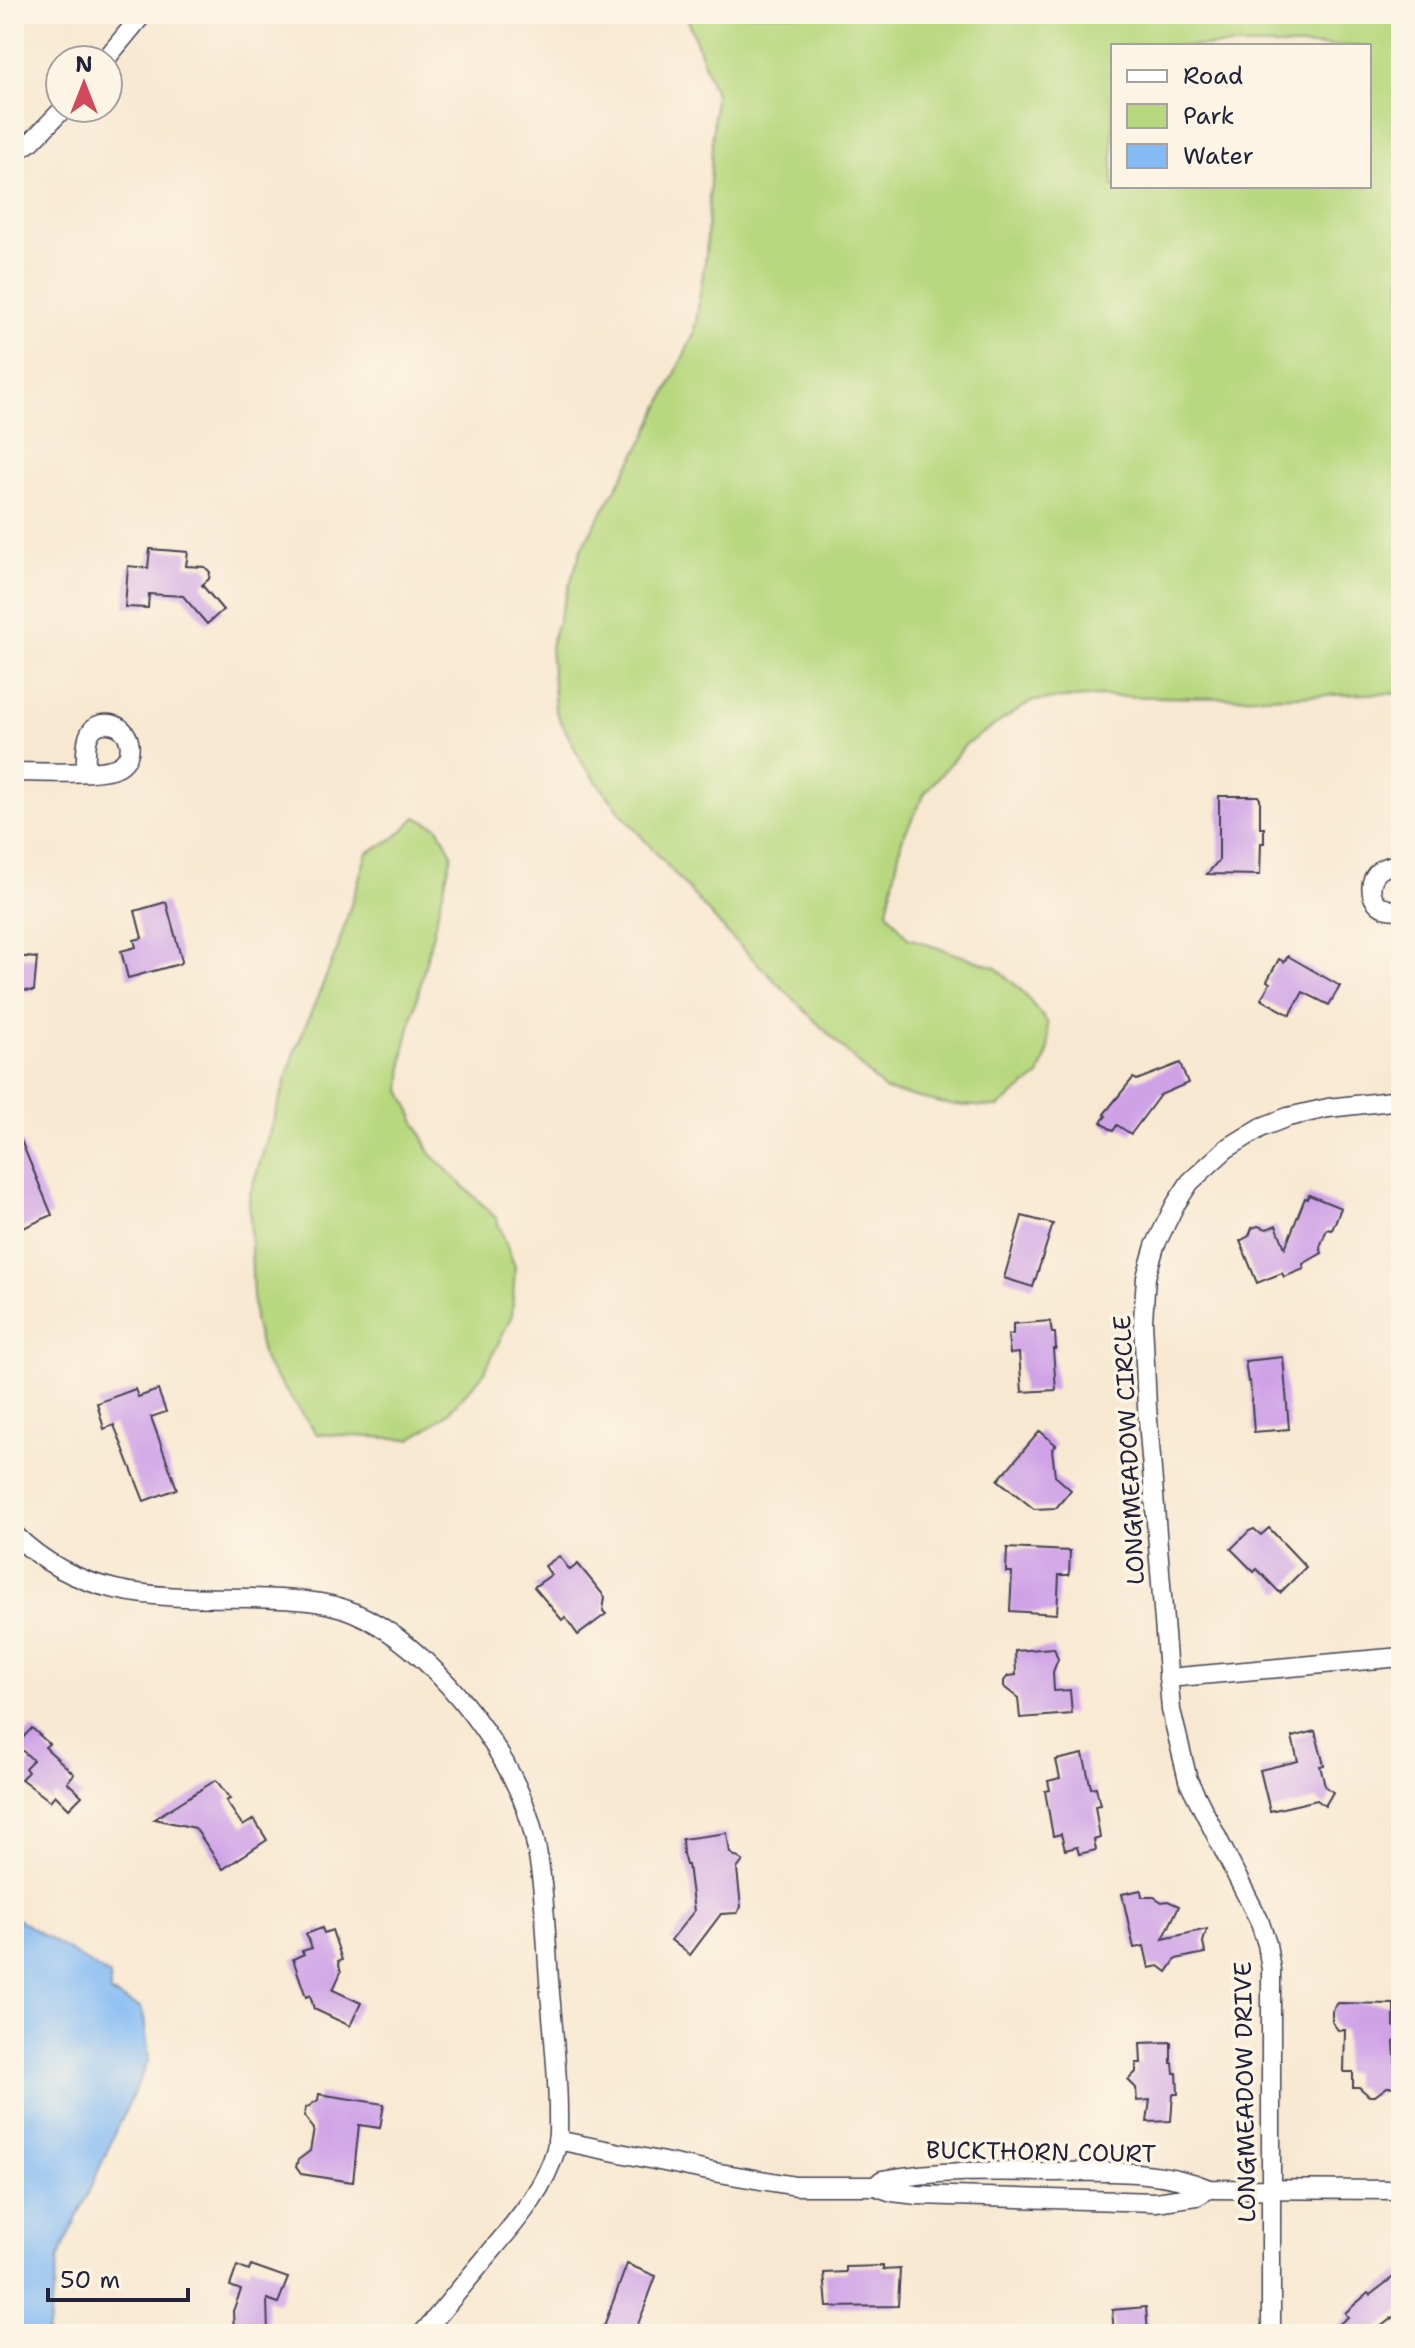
<svg xmlns="http://www.w3.org/2000/svg" width="1415" height="2348" viewBox="0 0 1415 2348" font-family="'Shantell Sans',sans-serif">
<rect width="100%" height="100%" fill="#fcf5e5"/>
<filter id="ink" filterUnits="userSpaceOnUse"><feTurbulence type="fractalNoise" baseFrequency=".0125" numOctaves="2"/><feDisplacementMap in="SourceGraphic" scale="16" xChannelSelector="R" yChannelSelector="G"/><feConvolveMatrix kernelMatrix="1 2 1 2 8 2 1 2 1" color-interpolation-filters="sRGB"/></filter>
<filter id="wash" filterUnits="userSpaceOnUse"><feTurbulence type="fractalNoise" baseFrequency=".006" numOctaves="4" result="noise"/><feDisplacementMap in="SourceGraphic" scale="32" xChannelSelector="R" yChannelSelector="G"/><feGaussianBlur stdDeviation="1.8" result="paint"/><feColorMatrix in="noise" values="0 0 0 0 0 0 0 0 0 0 0 0 0 0 0 0 0 1.4 0 .05"/><feComposite in="paint" operator="in"/></filter>
<g filter="url(#wash)">
<rect width="100%" height="100%" fill="#f8e8d1"/>
<g fill="#b8d87f" stroke="#6d7d5d" stroke-width="2" fill-rule="evenodd">
<path d="M686 14H1401V693L1220 698 1099 696 1032 701 966 744 925 793 902 839 887 911 908 938 995 967 1020 989 1047 1022 1049 1049 1039 1076 998 1107 950 1105 885 1090 727 933 626 819 583 764 555 710 550 646 582 547 645 438 694 334 706 254 715 94ZM1113 46H1369V186H1113Z"/>
<polygon points="416,817 438,827 452,854 404,1052 401,1090 430,1153 496,1218 515,1267 512,1315 484,1373 445,1416 411,1439 317,1434 264,1361 254,1320 249,1197 295,1051 336,953 367,853 396,837"/>
</g>
<polygon fill="#84bbf4" stroke="#536e98" stroke-width="2" points="14,1917 110,1976 110,1993 141,2008 144,2017 149,2059 59,2257 47,2334 14,2334"/>
<g id="blocks">
<g fill="#cfa2e7">
<polygon points="150,549 188,552 186,566 205,567 210,572 209,579 202,585 223,610 207,624 183,596 149,594 148,608 125,607 128,566 148,568"/>
<polygon points="1219,796 1258,796 1260,799 1260,828 1264,828 1264,843 1261,843 1260,875 1207,874 1219,860"/>
<polygon points="166,902 182,961 179,964 128,978 121,951 136,947 134,940 142,938 135,911"/>
<polygon points="14,956 37,958 34,991 14,990"/>
<polygon points="1288,956 1340,986 1329,1005 1303,992 1290,1015 1261,999 1270,983 1267,981 1279,959 1284,962"/>
<polygon points="1180,1063 1188,1083 1160,1095 1131,1134 1117,1125 1113,1131 1101,1122 1106,1116 1104,1114 1133,1078 1137,1080"/>
<polygon points="14,1124 52,1215 19,1230 14,1218"/>
<polygon points="1309,1195 1341,1208 1332,1230 1327,1229 1320,1247 1322,1253 1303,1264 1304,1269 1284,1277 1282,1273 1257,1283 1240,1241 1249,1236 1252,1228 1258,1226 1267,1229 1276,1225 1285,1248 1305,1198 1307,1199"/>
<polygon points="1022,1216 1053,1224 1033,1287 1004,1278"/>
<polygon points="1050,1321 1052,1333 1055,1333 1056,1349 1053,1349 1056,1390 1022,1392 1019,1353 1010,1354 1008,1335 1013,1334 1013,1324"/>
<polygon points="1283,1357 1289,1429 1254,1432 1250,1381 1248,1382 1245,1361"/>
<polygon points="135,1389 138,1397 158,1390 166,1412 151,1417 177,1489 144,1501 114,1425 104,1429 97,1403"/>
<polygon points="1040,1431 1056,1445 1052,1449 1055,1476 1071,1490 1056,1508 1034,1509 998,1480"/>
<polygon points="1269,1528 1306,1567 1280,1593 1257,1569 1254,1572 1231,1549 1249,1531 1254,1529 1261,1535"/>
<polygon points="1007,1548 1070,1551 1069,1575 1059,1575 1057,1614 1010,1611 1012,1572 1006,1572"/>
<polygon points="559,1556 570,1570 578,1564 605,1597 603,1611 606,1614 578,1635 565,1617 562,1620 534,1587 551,1575 545,1566"/>
<polygon points="1054,1648 1058,1659 1053,1672 1054,1691 1070,1690 1072,1714 1020,1718 1018,1698 1004,1687 1004,1681 1008,1676 1016,1675 1015,1651"/>
<polygon points="32,1728 49,1744 45,1747 74,1774 67,1782 82,1796 69,1809 55,1795 50,1801 21,1779 28,1772 25,1768 33,1760 16,1745"/>
<polygon points="1315,1731 1324,1765 1320,1766 1325,1786 1333,1792 1325,1806 1317,1800 1270,1811 1260,1770 1298,1761 1292,1737"/>
<polygon points="1083,1754 1091,1788 1096,1787 1100,1805 1095,1806 1100,1838 1094,1840 1096,1850 1079,1854 1077,1847 1065,1850 1061,1834 1053,1836 1045,1791 1050,1790 1048,1781 1060,1778 1056,1760"/>
<polygon points="216,1780 230,1799 226,1801 243,1826 254,1819 267,1840 223,1869 195,1828 154,1819"/>
<polygon points="727,1833 730,1853 743,1861 737,1869 741,1907 737,1913 721,1914 690,1955 671,1940 694,1911 688,1865 686,1865 683,1854 682,1839"/>
<polygon points="1141,1890 1142,1897 1154,1897 1162,1902 1168,1901 1179,1906 1163,1939 1207,1929 1203,1942 1205,1953 1176,1959 1167,1972 1159,1966 1149,1968 1144,1946 1134,1948 1122,1894"/>
<polygon points="322,1928 324,1933 332,1930 342,1960 338,1961 341,1972 333,1990 361,2003 350,2026 314,2009 310,1995 306,1997 293,1959 304,1954 302,1951 312,1948 306,1934"/>
<polygon points="1338,2003 1394,2004 1394,2026 1399,2031 1398,2038 1394,2042 1397,2087 1387,2087 1375,2096 1369,2096 1359,2087 1353,2087 1353,2072 1344,2072 1345,2030 1338,2030 1332,2022 1332,2011"/>
<polygon points="1171,2042 1171,2063 1173,2063 1174,2073 1177,2073 1178,2094 1173,2094 1171,2121 1147,2122 1150,2100 1137,2101 1136,2088 1128,2080 1136,2072 1136,2063 1141,2063 1140,2043"/>
<polygon points="319,2094 384,2104 380,2128 359,2125 353,2182 301,2174 296,2167 298,2160 310,2151 314,2129 304,2116 306,2108 318,2100"/>
<polygon points="627,2264 656,2276 644,2309 634,2334 601,2334"/>
<polygon points="251,2265 288,2278 278,2303 267,2299 268,2334 234,2334 233,2311 241,2290 230,2286 237,2266 249,2271"/>
<polygon points="883,2266 883,2270 900,2269 898,2306 827,2307 824,2273 846,2272 846,2267"/>
<polygon points="1401,2271 1401,2311 1371,2334 1345,2334 1338,2325 1348,2317 1345,2313 1368,2293 1370,2295"/>
<polygon points="1146,2307 1148,2334 1114,2334 1112,2310"/>
</g>
</g>
</g>
<g filter="url(#ink)">
<use href="#blocks" fill-opacity="0" stroke="#424052" stroke-width="2"/>
<g fill="none" stroke-linecap="round" stroke-linejoin="round">
<defs>
<g id="minor">
<polyline points="105,60 143,14"/>
<polyline points="14,152 32,141 64,108"/>
<path d="M14 772C36 772 103 776 119 766 137 755 131 727 110 724 82 721 86 753 86 771"/>
<path d="M1401 866C1362 860 1361 916 1401 909"/>
<path d="M14 1534C82 1602 163 1597 251 1598 285 1599 321 1599 353 1612 428 1643 509 1747 531 1824 547 1883 545 1945 551 2004 554 2041 558 2077 558 2113 558 2125 559 2138 556 2149 544 2192 512 2226 484 2260 463 2285 443 2310 422 2334"/>
<polyline points="1168,1678 1401,1657"/>
<polyline points="557,2140 708,2171 796,2186 875,2186 892,2192 917,2195 1156,2202 1197,2196 1209,2189"/>
<path d="M875 2186 882 2180C938 2170 993 2171 1049 2172 1102 2172 1159 2168 1209 2189L1401 2190"/>
<polyline points="1271,2334 1271,1970 1267,1944 1259,1920 1188,1780 1171,1710 1147,1407 1143,1320 1146,1277 1155,1246 1175,1205 1190,1182 1226,1149 1262,1127 1288,1117 1328,1108 1401,1100"/>
</g>
</defs>
<use href="#minor" stroke="#424052" stroke-width="21"/>
<use href="#minor" stroke="#fff" stroke-width="18"/>
</g>
</g>
<g text-anchor="middle" stroke-width="7" stroke-linejoin="round" paint-order="stroke">
<g font-size="24" fill="#22223b" stroke="#fcf5e5">
<text transform="translate(1129 1450) rotate(-93)" y="8">LONGMEADOW CIRCLE</text>
<text transform="translate(1245 2092) rotate(-91)" y="8">LONGMEADOW DRIVE</text>
<text transform="translate(1041 2152) rotate(1)" y="8">BUCKTHORN COURT</text>
</g>
</g>
<rect width="1415" height="2348" fill="none" stroke="#fcf5e5" stroke-width="48"/>
<rect x="1111" y="44" width="260" height="144" fill="#fcf5e5" stroke="#a5a1a1" stroke-width="2"/>
<rect x="1127" y="70" width="40" height="12" fill="#ffffff" stroke="#a5a1a1" stroke-width="2"/>
<text x="1183" y="84" font-size="24" fill="#22223b">Road</text>
<rect x="1127" y="104" width="40" height="24" fill="#b8d87f" stroke="#a5a1a1" stroke-width="2"/>
<text x="1183" y="124" font-size="24" fill="#22223b">Park</text>
<rect x="1127" y="144" width="40" height="24" fill="#84bbf4" stroke="#a5a1a1" stroke-width="2"/>
<text x="1183" y="164" font-size="24" fill="#22223b">Water</text>
<g transform="translate(84 84)"><circle r="38" fill="#fcf5e5" stroke="#a5a1a1" stroke-width="2"/>
<path d="M0-6L14 30L0 20L-14 30Z" fill="#d1495b"/>
<text y="-12" font-size="22" font-weight="bold" text-anchor="middle" fill="#22223b">N</text>
</g>
<path d="M48 2288v12h140v-12" fill="none" stroke="#22223b" stroke-width="4"/>
<text x="60" y="2288" font-size="24" fill="#22223b" stroke="#fcf5e5" stroke-width="6" paint-order="stroke">50 m</text>
</svg>
